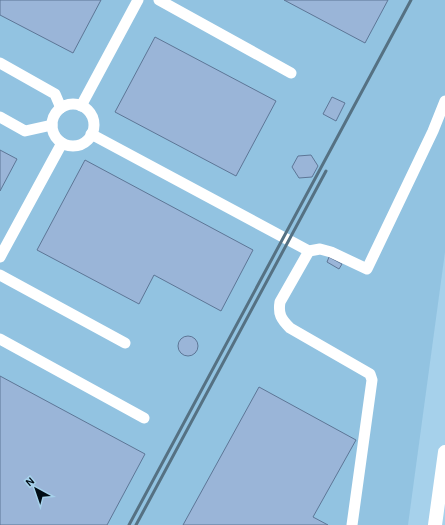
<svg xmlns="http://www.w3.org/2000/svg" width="445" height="525" viewBox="0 0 445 525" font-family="Karla,sans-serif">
<rect width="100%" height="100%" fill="#a6d1eb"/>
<polygon fill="#92c3e1" points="0,0 445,0 445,252 408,525 0,525"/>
<g fill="#9ab5d8" stroke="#5d7696">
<polygon points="0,0 101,0 73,53 0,15"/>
<polygon points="284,0 388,0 365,43"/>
<polygon points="155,37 276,101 236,176 115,112"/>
<polygon points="332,97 345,103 336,121 323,114"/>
<polygon points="0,150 17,159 0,191"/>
<polygon points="311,155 318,166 312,177 299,178 292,167 298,156"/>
<polygon points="85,160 253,250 221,311 154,275 139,304 37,250"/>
<polygon points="329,257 342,264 339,269 327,262"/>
<circle cx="188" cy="346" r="10"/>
<polygon points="0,376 145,454 107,525 0,525"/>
<polygon points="259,387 356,440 313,517 328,525 183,525"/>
</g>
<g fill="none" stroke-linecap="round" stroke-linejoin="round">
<g stroke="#fff" stroke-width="11">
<polyline points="159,0 291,73"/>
<polyline points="0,63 55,94 61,108"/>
<circle cx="73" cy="125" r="21"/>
<polyline points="81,106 138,0"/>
<polyline points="0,117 25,131 52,125"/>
<polyline points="91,134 309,251 320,249 331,252 367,269 433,131 445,101"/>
<path d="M309 251 280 302C278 314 281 319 290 328L370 374 372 380 352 525"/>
<polyline points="0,257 62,143"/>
<polyline points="0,275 125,343"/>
<polyline points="0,339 144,418"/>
</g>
<polyline stroke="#fff" stroke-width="14" points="435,525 445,452"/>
<g stroke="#557183" stroke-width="3">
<polyline points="129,525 411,0"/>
<polyline points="136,525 326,171"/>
</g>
</g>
<g transform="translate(36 489) rotate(320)" stroke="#a6d1eb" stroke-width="3" paint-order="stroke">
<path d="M0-3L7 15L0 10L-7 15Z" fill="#010d16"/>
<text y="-6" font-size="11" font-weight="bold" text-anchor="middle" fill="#010d16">N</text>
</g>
</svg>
